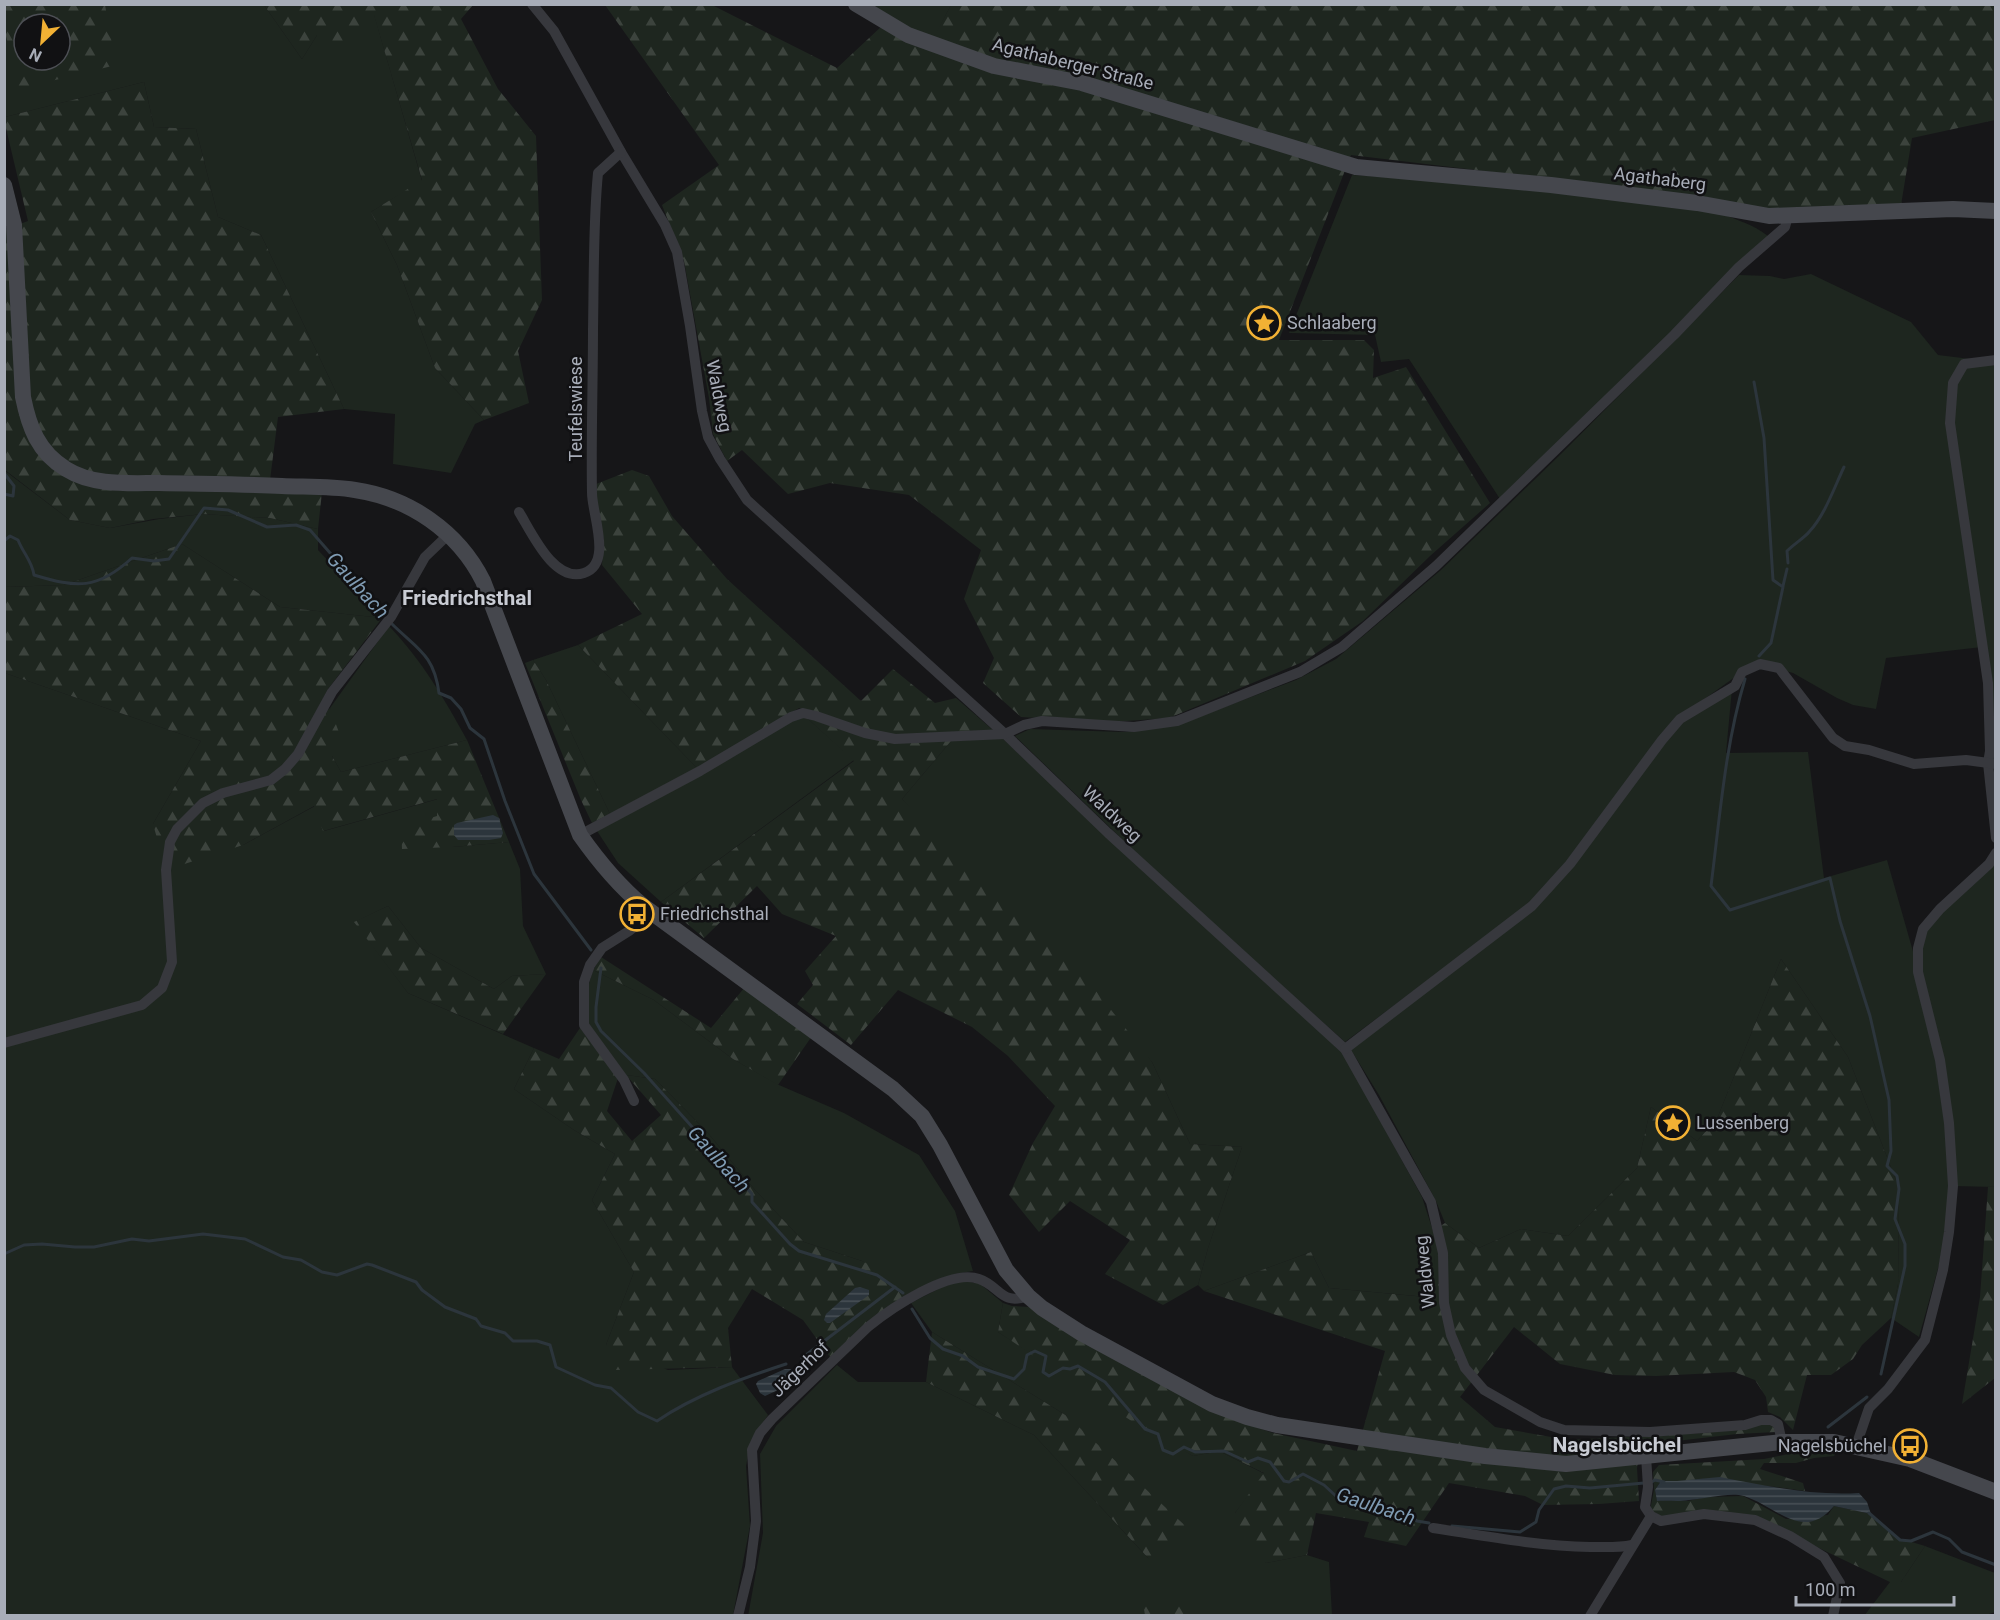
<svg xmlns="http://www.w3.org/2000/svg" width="2000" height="1620" viewBox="0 0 2000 1620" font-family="Roboto,sans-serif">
<defs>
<pattern id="forest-firs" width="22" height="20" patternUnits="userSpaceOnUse" patternTransform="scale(1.5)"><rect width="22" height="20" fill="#1e261f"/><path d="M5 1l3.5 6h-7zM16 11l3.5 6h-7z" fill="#3c433d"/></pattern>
<pattern id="water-rules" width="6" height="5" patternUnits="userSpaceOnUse" patternTransform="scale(1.5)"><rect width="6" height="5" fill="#2c353c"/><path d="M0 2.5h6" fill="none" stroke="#485056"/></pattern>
</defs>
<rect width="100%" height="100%" fill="#161618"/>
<g fill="#1e261f" fill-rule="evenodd">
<path d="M4 5H264L302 59 317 35 374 14 422 181 371 212 397 265 435 368 484 420 475 424 451 473 393 464 395 414 344 409 261 235 218 217 196 129 154 127 144 82 5 117ZM24 24H60V60H24Z"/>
<polygon points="864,5 951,5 933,40"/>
<path d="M1352 175 1490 183 1721 213C1738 221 1753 224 1768 236L1673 332 1500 499 1409 359 1381 362 1375 335 1289 333Z"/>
<polygon points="1811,274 1911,322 1938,355 1995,362 1995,764 1988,763 1982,647 1886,658 1876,709 1853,705 1837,698 1793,673 1760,664 1742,672 1678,718 1594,829 1530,904 1345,1042 1177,892 1015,736 1030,729 1124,732 1177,725 1296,680 1336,659 1441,570 1562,453 1739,275 1770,276 1784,279"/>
<polygon points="4,470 70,520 110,528 159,519 203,514 270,518 318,529 318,550 382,618 280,607 182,544 64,585 5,587"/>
<path d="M389 626C423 662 443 697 467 740L341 772 332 756 330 708Z"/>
<polygon points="578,645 697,768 610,814 546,680 533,660"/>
<polygon points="5,673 201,741 153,824 243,845 315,806 324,831 438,799 437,816 452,847 509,842 520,869 523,926 546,974 512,976 494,989 421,948 388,906 355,922 408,993 534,1048 514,1089 574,1130 615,1154 592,1200 634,1272 606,1345 668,1370 732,1367 768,1415 751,1441 746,1466 750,1526 733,1615 5,1616"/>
<polygon points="1732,689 1726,753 1808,752 1824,878 1887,860 1918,969 1923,929 1995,854 1995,1187 1953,1186 1939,1265 1919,1337 1891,1318 1898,1284 1899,1188 1848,1057 1781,959 1717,1119 1697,1141 1651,1107 1637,1168 1568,1236 1521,1229 1479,1248 1445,1223 1436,1201 1379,1095 1351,1050 1536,906 1682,721"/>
<polygon points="806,717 854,760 661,902 618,863 597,831 798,718"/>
<polygon points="1002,738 1343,1053 1422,1197 1433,1231 1437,1298 1329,1288 1311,1252 1204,1291 1198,1285 1208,1248 1242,1147 1190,1144 1152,1062 902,799 951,741"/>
<polygon points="593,970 654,1000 733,1059 779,1085 844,1113 919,1155 955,1211 973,1271 955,1274 912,1293 862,1261 804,1242 755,1190 707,1132 655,1079 626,1075 589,1024 587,990"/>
<polygon points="959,1281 979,1283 1003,1303 998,1332 1193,1456 1219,1451 1265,1474 1235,1513 1266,1563 1307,1555 1329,1562 1332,1615 748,1616 763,1533 760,1454 776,1426 837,1365 858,1382 926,1382 1034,1435 1149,1559 1067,1416 932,1332 911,1303 942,1287"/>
<polygon points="1925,1546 1995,1573 1995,1612 1986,1615 1864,1616 1890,1582 1901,1582"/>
</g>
<g fill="url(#forest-firs)" fill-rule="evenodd">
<path d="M4 5H105L116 65 19 89 5 32ZM24 24H60V60H24Z"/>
<polygon points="264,5 473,5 461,19 498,89 536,136 542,300 518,351 529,403 484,420 435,368 397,265 371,212 422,180 374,15 347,53 317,35 302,59"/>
<polygon points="605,5 712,5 837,68 883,25 929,46 951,5 1995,5 1995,120 1912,138 1900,211 1788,216 1552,179 1351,155 1279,340 1364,340 1374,350 1373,378 1406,367 1490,503 1430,556 1363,621 1305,661 1169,718 1112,722 1021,717 983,683 994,658 964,599 981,550 909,495 830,483 788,494 742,450 727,461 713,434 709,398 684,261 662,205 719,165"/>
<polygon points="144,82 154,127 196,129 218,217 261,235 344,409 278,417 270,480 322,492 318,529 270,518 203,514 153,519 110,528 70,520 5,470 4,230 28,221 5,124 5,117"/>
<path d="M632 470 649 476 672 516 727 579 861 701 893 669 935 703 956 698 994 731C963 733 928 738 897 736 863 734 831 715 799 708L697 768 578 645 642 614 602 565 604 541 596 503V484Z"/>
<polygon points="182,544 280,607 382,618 328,689 308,727 330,708 341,738 332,756 341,772 467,740 509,842 452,847 402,849 401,827 437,816 437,799 323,831 314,806 243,845 166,870 153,824 201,741 5,673 5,587 64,585"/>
<polygon points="533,660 546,680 610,814 592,823 581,800 525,663"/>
<polygon points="806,717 864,737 951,741 902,799 1075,964 1152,1062 1190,1144 1242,1147 1208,1248 1198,1285 1163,1305 1105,1274 1130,1240 1070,1201 1039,1232 1009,1195 1033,1143 1055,1106 1008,1056 972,1027 898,990 851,1045 797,1004 813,985 805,971 836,936 782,914 757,886 704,938 661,902 854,761"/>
<polygon points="388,906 421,948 494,989 512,976 546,974 503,1034 408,993 354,922"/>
<polygon points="601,957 711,1028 745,987 812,1036 778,1085 733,1059 654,1000 593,970"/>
<polygon points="1781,959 1848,1057 1899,1188 1898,1284 1891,1318 1862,1345 1853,1359 1831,1375 1807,1375 1793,1430 1780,1417 1768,1412 1766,1397 1755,1380 1734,1372 1656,1376 1615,1375 1560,1364 1514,1327 1460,1397 1495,1427 1568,1440 1705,1433 1764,1423 1773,1425 1776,1432 1737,1434 1641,1445 1637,1468 1639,1501 1599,1504 1543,1505 1525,1496 1449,1483 1406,1546 1364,1537 1369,1522 1316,1513 1307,1555 1266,1563 1237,1535 1235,1513 1264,1473 1219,1451 1193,1456 1136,1424 998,1332 1003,1303 1012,1306 1030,1307 1218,1414 1273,1433 1357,1451 1385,1351 1204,1291 1311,1252 1329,1288 1436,1298 1433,1231 1445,1223 1479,1248 1521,1229 1568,1236 1637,1168 1651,1107 1697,1141 1717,1119"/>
<polygon points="580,1028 618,1078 607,1111 632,1141 661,1115 626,1075 655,1079 707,1132 755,1190 804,1242 862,1261 897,1278 912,1293 830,1357 803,1320 752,1289 728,1328 732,1367 615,1370 606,1345 634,1272 592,1200 615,1154 574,1130 514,1089 534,1048 559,1059"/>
<polygon points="1988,1187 1995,1187 1995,1378 1962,1404 1980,1297"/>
<polygon points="932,1332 1067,1416 1193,1533 1150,1560 1034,1435 926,1382"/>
<polygon points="1803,1451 1837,1452 1834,1456 1814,1458 1796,1463 1764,1463 1760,1469 1803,1483 1805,1491 1769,1486 1661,1481 1655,1490 1657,1500 1688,1501 1706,1497 1743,1496 1786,1519 1828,1515 1834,1506 1871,1514 1898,1538 1925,1546 1901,1582 1890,1582 1754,1517 1663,1517 1650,1510 1654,1490 1653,1472 1659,1465 1764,1459"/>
<polygon points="1142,1598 1199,1609 1199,1615 1145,1615"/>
</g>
<g fill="url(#water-rules)">
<polygon points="493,815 499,818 503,833 501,838 489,840 458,840 454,835 454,825 457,823"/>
<polygon points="860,1287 869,1290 869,1295 830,1323 827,1323 824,1320 826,1314 855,1288"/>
<polygon points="785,1369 794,1369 798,1377 791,1384 765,1396 760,1393 756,1384 758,1381"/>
<path d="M1720 1477C1766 1486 1813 1496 1859 1493L1867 1502 1871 1514 1834 1506C1803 1543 1776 1506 1744 1496 1729 1492 1705 1499 1689 1500 1679 1502 1668 1500 1657 1501L1655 1490 1661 1481H1677Z"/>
</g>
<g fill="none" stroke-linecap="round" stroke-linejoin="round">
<g stroke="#2c353c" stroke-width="3">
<polyline points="1754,382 1764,438 1773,580 1783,587 1771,643 1759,656"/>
<polyline points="4,473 14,486 13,496 4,494"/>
<path d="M4 541 10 536 18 540C23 553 32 561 34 575 77 588 97 590 132 558L154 561 169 559 204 508 228 510 267 527 296 525 310 530 387 618"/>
<path d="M1788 563 1787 551C1794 544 1804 538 1809 532 1825 515 1834 488 1844 467"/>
<polyline points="1783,586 1787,569"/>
<path d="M391 623C417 649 434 654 439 693L451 698 461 709 470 728 484 739 505 801 534 874 591 950"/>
<path d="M1745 679C1725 746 1720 816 1711 886L1730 910 1830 878 1840 921 1870 1016 1889 1100 1891 1151 1887 1166 1897 1176 1899 1189 1895 1219 1905 1244V1266L1881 1374"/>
<polyline points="601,968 596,1007 596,1022 601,1031 644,1073 752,1194 752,1202 790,1244 799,1251 877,1275 903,1293"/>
<path d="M4 1254 24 1245 42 1244 75 1247H94L132 1239 149 1241 203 1234 245 1239 283 1257 301 1260 322 1272 337 1275 367 1264 372 1265 416 1282 422 1290 445 1307 476 1319 481 1326 505 1333 513 1341H537L550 1345 556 1367 595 1385 611 1388 638 1412 657 1421C695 1395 743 1378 786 1364"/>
<polyline points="912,1309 930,1338 943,1349 963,1356 978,1367 1014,1379 1024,1369 1027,1355 1035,1351 1046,1356 1043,1372 1049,1376 1063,1368 1070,1369 1078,1366 1105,1382 1145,1429 1158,1434 1163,1450 1173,1454 1184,1447 1195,1452 1224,1451 1248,1462 1258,1458 1270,1462 1284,1481 1289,1482 1303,1474 1324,1485 1337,1497 1350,1497 1366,1501 1378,1508 1406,1513 1417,1521 1429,1523"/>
<polyline points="802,1358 895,1287"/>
<polyline points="1828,1427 1867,1397"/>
<polyline points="1650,1483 1655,1480 1664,1482"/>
<polyline points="1869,1513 1900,1540 1911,1541 1933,1532 1949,1539 1962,1552 1996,1565"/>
<polyline points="1452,1526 1520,1532 1536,1522 1539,1510 1554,1489 1566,1486 1590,1488 1644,1483"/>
</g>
<g stroke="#37383d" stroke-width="10">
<polyline points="532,4 554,31 621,152 665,225 677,252 690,326 702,411 708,437 720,459 747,500 1005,734 1108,833 1345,1049 1431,1202 1443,1253 1444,1303 1451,1335 1465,1368 1484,1390 1540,1422 1564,1430 1650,1432 1745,1425 1761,1420 1771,1420 1778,1424 1782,1442"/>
<polyline points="1996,360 1964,364 1953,383 1950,423 1988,683 1990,751 1988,763 1996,838"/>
<path d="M519 512C532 533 554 583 584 573 613 564 592 514 592 493 591 438 593 384 593 329 594 277 593 225 598 173L621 152"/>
<polyline points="580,835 700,771 791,717 803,713 816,716 865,733 895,739 1005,734 1024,725 1042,721 1134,727 1177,721 1300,672 1342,647 1436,566 1674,335 1739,267 1785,227 1788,216"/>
<polyline points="4,1043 142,1005 162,988 172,962 166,870 170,842 177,829 203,803 223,793 271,780 285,769 298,754 332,692 391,617 425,557 449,534"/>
<polyline points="1345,1049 1532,906 1570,864 1662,740 1680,719 1735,686 1742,672 1760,664 1779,668 1833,738 1845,746 1869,750 1914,764 1966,760 1996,764"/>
<polyline points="634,1101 624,1080 584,1025 584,982 590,965 602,948 629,931 652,913"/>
<polyline points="1856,1446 1869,1408 1888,1389 1925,1340 1943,1270 1949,1232 1953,1186 1949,1123 1940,1060 1918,972 1918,948 1923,929 1940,909 1989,864 1996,853"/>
<polyline points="1646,1456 1648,1487 1645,1507 1651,1516 1661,1521 1704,1514 1755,1520 1790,1536 1824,1557 1840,1583 1833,1616"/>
<path d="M1433 1528C1485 1536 1537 1546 1590 1547 1604 1547 1618 1548 1632 1545"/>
<path d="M738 1616 750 1567 756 1521 752 1450 760 1433 772 1419 868 1327C890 1309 950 1268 979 1279 1000 1286 1001 1306 1028 1296"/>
<polyline points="1590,1616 1651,1516"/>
</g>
<g stroke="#45474d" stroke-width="16">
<polyline points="856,4 908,35 994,66 1082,83 1356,167 1551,185 1697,203 1769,216 1953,209 1996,211"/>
<path d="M4 185 14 225 23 397C29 427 38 452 66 469 93 486 128 483 159 483 200 484 241 484 282 486 306 487 331 486 355 490 409 498 458 531 483 581L580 835C599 862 618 885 643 906L893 1089 922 1116 940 1145 1006 1270 1028 1296 1042 1308 1081 1333 1212 1404 1247 1417 1277 1425 1485 1456 1566 1464 1782 1442H1834L1910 1459 1996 1492"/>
</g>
</g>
<defs>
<symbol id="sight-ring" viewBox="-11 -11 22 22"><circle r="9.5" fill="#111113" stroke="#f2b134" stroke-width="1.5"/><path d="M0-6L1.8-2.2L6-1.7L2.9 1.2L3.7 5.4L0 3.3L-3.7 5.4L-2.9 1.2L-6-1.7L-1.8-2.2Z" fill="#f2b134"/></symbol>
<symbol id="bus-ring" viewBox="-11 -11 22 22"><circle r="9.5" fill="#111113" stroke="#f2b134" stroke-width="1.5"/><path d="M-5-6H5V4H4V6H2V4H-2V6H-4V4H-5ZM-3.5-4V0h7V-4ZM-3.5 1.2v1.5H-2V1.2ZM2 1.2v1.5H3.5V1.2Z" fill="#f2b134"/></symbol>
</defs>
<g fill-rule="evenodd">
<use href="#sight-ring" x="1245" y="304" width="38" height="38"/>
<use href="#bus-ring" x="618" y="895" width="38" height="38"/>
<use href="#sight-ring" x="1654" y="1104" width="38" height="38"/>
<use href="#bus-ring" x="1891" y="1427" width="38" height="38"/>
</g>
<g text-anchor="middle" stroke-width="5" stroke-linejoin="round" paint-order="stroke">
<g font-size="18" fill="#a8adb8" stroke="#111113">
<text transform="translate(1073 64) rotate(14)" y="6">Agathaberger Straße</text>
<text transform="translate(1660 179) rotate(7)" y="6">Agathaberg</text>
<text transform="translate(719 396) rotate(79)" y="6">Waldweg</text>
<text transform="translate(576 409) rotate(-90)" y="6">Teufelswiese</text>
<text transform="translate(1112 814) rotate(43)" y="6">Waldweg</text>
<text transform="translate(1425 1272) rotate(-96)" y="6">Waldweg</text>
<text transform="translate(800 1369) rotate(-44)" y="6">Jägerhof</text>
</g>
<g font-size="18" fill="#a8adb8" stroke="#111113" text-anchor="start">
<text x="1287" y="329">Schlaaberg</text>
<text x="660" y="920">Friedrichsthal</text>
<text x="1696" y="1129">Lussenberg</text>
<text x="1887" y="1452" text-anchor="end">Nagelsbüchel</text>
</g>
<g font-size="20" font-style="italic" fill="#7f9bb3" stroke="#111113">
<text transform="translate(358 585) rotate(48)" y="7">Gaulbach</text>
<text transform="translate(719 1159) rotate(48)" y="7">Gaulbach</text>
<text transform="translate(1376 1506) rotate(18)" y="7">Gaulbach</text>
</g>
<g font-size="21" font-weight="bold" fill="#c9ccd4" stroke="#111113">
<text x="467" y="605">Friedrichsthal</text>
<text x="1617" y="1452">Nagelsbüchel</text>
</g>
</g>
<rect width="2000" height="1620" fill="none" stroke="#a8adb8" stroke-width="12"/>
<g transform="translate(42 42) rotate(206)"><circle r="28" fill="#111113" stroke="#4d4f55" stroke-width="1.5"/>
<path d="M0-4.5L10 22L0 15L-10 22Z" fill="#f2b134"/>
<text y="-9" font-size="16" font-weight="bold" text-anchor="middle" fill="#a8adb8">N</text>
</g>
<path d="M1796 1596v9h158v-9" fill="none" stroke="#a8adb8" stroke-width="3"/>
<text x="1805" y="1596" font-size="18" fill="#a8adb8" stroke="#111113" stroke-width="4.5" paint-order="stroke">100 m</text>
</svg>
